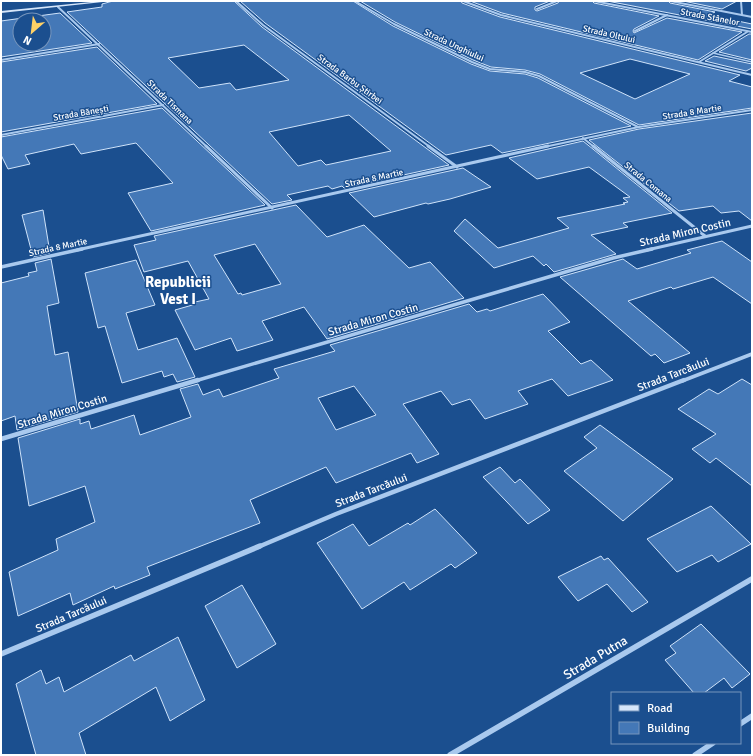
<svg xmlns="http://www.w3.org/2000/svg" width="753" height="756" viewBox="0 0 753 756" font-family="Signika,sans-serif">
<rect width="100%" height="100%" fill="#1b4f8f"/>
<g fill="#4478b7" stroke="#cfe3fa" fill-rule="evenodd">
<path d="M113 1H234L262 27 449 165 344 188 342 186 332 189 328 186 287 195 292 200 272 204 67 12 102 7V4ZM244 45 289 80 236 90 230 83 199 88 168 58ZM349 115 391 151 326 165 321 160 298 166 269 132Z"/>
<polygon points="240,1 353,1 393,26 471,64 490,71 525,74 538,78 631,126 502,153 491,145 446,155 265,23"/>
<path d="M360 1H461L462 3 500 17 740 75 729 81 752 87V108L639 125 540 74 525 70 491 67 473 60 395 22ZM630 59 690 74 635 99 580 73Z"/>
<polygon points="470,1 550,1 535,7 535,10 537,11 558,3 559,1 592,1 594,3 659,16 634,29 633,31 634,33 667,18 742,32 698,60 502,13"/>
<polygon points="607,1 668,1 670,3 715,12 709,15 752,24 752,29"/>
<polygon points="683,1 737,1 722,9"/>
<path d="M60 13 92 43 1 57V21ZM20 20H44V44H20Z"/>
<polygon points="749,34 752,34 752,60 719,52"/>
<polygon points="97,47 157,104 1,132 1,62"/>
<polygon points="714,56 752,64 752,68 746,71 705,61"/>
<polygon points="162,108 265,205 151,231 128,193 173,183 136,143 81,154 74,144 25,155 30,164 8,169 1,155 1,137"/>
<polygon points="752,113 752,221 739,211 721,213 713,206 679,211 589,140 639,129"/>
<polygon points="583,141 672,213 623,223 628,227 591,235 616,254 554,272 546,264 544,266 533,256 494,268 454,231 465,219 498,248 569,228 557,218 625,204 623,203 628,202 623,198 630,197 589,167 537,179 509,158"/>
<polygon points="463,168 491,187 450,199 428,204 426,203 374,217 349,193"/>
<path d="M296 205 327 237 364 225 409 268 430 262 464 298 327 339 304 307 262 321 273 340 237 351 231 338 195 350 175 310 196 304 195 302 209 299 188 261 144 272 134 245 156 240 154 236ZM255 244 281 284 242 295 241 293 238 294 214 255Z"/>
<polygon points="43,210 50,253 33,257 22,215"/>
<polygon points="722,241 752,262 752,304 713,277 673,289 671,287 628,301 690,353 664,363 655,354 651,356 560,277 623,259 637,269 691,253 687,250"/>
<polygon points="51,259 59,303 47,306 55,355 68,352 78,412 17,430 15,416 1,421 1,283 29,276 28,273 37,271 35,263"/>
<polygon points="136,260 155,305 126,313 138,350 177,338 195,377 177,382 173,374 164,377 162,371 122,383 105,326 98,328 85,273"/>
<path d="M543 294 570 322 548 331 581 364 591 360 613 380 568 396 552 379 518 391 528 404 485 419 470 399 452 405 441 391 403 404 439 454 417 463 411 453 336 483 326 467 250 500 260 523 147 567 150 575 115 589 114 586 73 605 70 593 18 616 9 572 58 550 56 539 95 522 85 486 29 506 18 438 80 419V424L89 421 91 429 134 415 140 435 191 417 180 389 198 384 203 395 219 389 223 397 279 378 274 369 335 351 330 345 469 304 477 312 487 309 490 311ZM354 386 376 415 336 430 318 398Z"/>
<polygon points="742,379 752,385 752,486 716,458 710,463 692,449 716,434 678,409 709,389 718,394"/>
<polygon points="600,425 673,479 623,521 564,471 597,448 584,437"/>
<polygon points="500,467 515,483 520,479 550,510 528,524 483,477"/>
<polygon points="711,506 751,544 718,562 712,555 677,572 647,539"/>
<polygon points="435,509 477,553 455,568 451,564 410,590 404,582 362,609 317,543 353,524 369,546 408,523 410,525"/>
<polygon points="601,556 604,560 608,558 648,602 632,612 607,584 578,601 558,577"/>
<polygon points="242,585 276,644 237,668 205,606"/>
<polygon points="701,624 750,674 732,688 724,678 704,693 694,693 665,660 676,653 670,646"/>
<polygon points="178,637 205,700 170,721 156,687 79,733 86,755 36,755 16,684 41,670 46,684 59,677 64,692 131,655 134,661"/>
</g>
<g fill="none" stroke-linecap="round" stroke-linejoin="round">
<polyline stroke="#a9c9ee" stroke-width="1.5" points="713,53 752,62"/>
<g stroke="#a9c9ee" stroke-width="2">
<polyline points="236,1 263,25 430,147"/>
<polyline points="355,1 394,24 472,62 490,69 525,72 539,76 638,127"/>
<polyline points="463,1 501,15 752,75"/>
<polyline points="594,1 752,32"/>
<polyline points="670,1 752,17"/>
<polyline points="741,1 742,15"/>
<polyline points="58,7 207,147"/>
<polyline points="537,9 557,1"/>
<polyline points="635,31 667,15"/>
<polyline points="1,60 99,44"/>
<polyline points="699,62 747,32"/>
<polyline points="1,135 163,105"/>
<polyline points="583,138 594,147"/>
<polyline points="544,147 639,127 752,110"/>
</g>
<g stroke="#a9c9ee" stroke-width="3">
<polyline points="206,146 272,208"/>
<polyline points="428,146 457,167"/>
<polyline points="593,146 705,236"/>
<polyline points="77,250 548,146"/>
<polyline points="647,250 752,226"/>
</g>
<g stroke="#a9c9ee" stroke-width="3.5">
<polyline points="1,267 82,249"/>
<polyline points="195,381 613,258 652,249"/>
<polyline points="682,381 752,354"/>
</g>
<g stroke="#a9c9ee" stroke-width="4.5">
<polyline points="1,439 198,380"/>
<polyline points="258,547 336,514 684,380"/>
</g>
<g stroke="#a9c9ee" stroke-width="5.5">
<polyline points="1,654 260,546"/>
<polyline points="740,724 752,716"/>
<polyline points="450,755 752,579"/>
<polyline points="695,755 713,743"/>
</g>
<polygon fill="#d6e6fa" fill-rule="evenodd" points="101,1 112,1 1,13 1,11"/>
</g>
<g text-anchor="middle" stroke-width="3" stroke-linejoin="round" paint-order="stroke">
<g font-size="9" fill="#fff" stroke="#1b4f8f">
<text transform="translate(710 17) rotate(11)" y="3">Strada Stânelor</text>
<text transform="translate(609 34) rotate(13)" y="3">Strada Oltului</text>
<text transform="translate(454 45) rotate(25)" y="3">Strada Unghiului</text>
<text transform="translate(350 79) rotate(36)" y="3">Strada Barbu Știrbei</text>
<text transform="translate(170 102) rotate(44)" y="3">Strada Tismana</text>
<text transform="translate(692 112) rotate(-9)" y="3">Strada 8 Martie</text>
<text transform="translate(81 113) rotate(-10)" y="3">Strada Bănești</text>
<text transform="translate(374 178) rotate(-12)" y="3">Strada 8 Martie</text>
<text transform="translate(648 182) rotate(39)" y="3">Strada Comana</text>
<text transform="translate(58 247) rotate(-12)" y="3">Strada 8 Martie</text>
</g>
<g font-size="11" fill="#fff" stroke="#1b4f8f">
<text transform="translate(685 232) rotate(-13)" y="4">Strada Miron Costin</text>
<text transform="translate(373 319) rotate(-16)" y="4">Strada Miron Costin</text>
<text transform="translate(673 374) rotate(-21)" y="4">Strada Tarcăului</text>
<text transform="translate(62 411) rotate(-17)" y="4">Strada Miron Costin</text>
<text transform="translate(371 490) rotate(-21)" y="4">Strada Tarcăului</text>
<text transform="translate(71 614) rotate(-23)" y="4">Strada Tarcăului</text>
</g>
<g font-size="13" fill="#fff" stroke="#1b4f8f">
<text transform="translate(595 657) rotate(-31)" y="5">Strada Putna</text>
</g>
<g font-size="15" font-weight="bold" fill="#fff" stroke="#1b4f8f">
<text x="178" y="287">Republicii<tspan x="178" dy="17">Vest I</tspan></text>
</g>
</g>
<rect width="753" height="756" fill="none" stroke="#ffffff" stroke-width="4"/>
<rect x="611" y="692" width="130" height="52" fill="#1b4f8f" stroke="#7695bc"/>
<rect x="619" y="705" width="20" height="6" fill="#d6e6fa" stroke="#7695bc"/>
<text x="647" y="712" font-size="12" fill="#ffffff">Road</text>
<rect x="619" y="722" width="20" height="12" fill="#4478b7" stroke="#7695bc"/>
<text x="647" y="732" font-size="12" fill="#ffffff">Building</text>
<g transform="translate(32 32) rotate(208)"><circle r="19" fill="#1b4f8f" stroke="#7695bc"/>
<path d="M0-3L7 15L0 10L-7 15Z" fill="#ffd166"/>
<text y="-6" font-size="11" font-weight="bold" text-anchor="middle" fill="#ffffff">N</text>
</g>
</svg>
